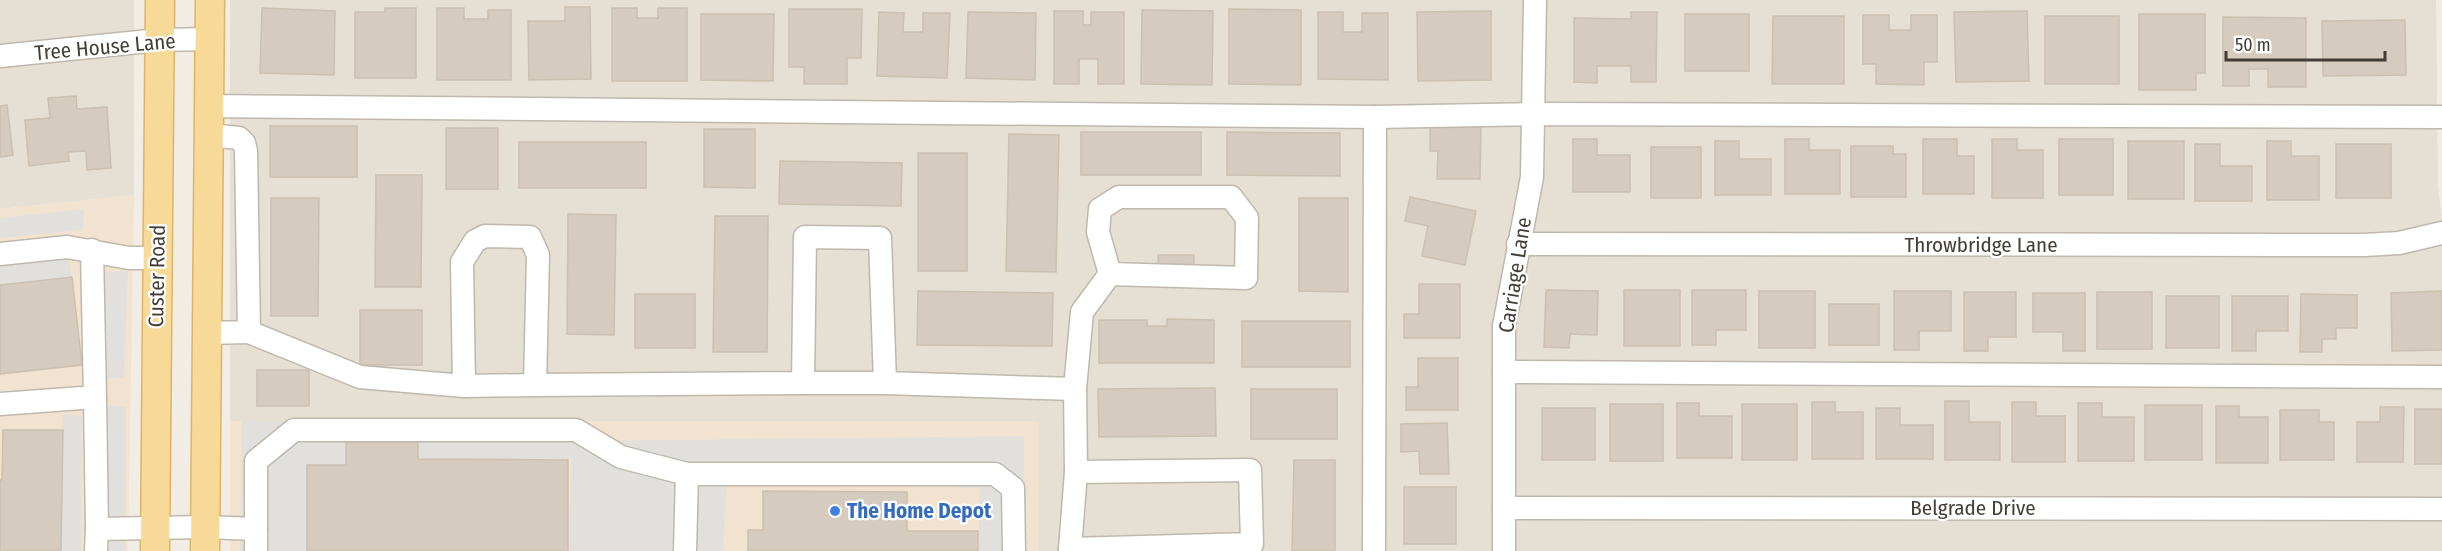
<svg xmlns="http://www.w3.org/2000/svg" width="2442" height="551" viewBox="0 0 2442 551" font-family="'Fira Sans Condensed',sans-serif">
<rect width="100%" height="100%" fill="#f1ede5"/>
<g fill="#e5dfd4">
<polygon points="0,0 134,0 134,195 0,209"/>
<polygon points="230,0 2436,0 2438,185 2442,221 2442,551 1039,551 1039,421 230,421"/>
</g>
<g fill="#f2e3d1">
<polygon points="134,195 128,551 0,551 0,209"/>
<rect x="230" y="421" width="809" height="130"/>
</g>
<g fill="#e2e0dd">
<polygon points="84,209 83,230 0,238 0,218"/>
<polygon points="68,254 72,277 0,286 0,262"/>
<polygon points="128,271 124,378 105,378 105,272"/>
<polygon points="102,405 126,407 126,551 105,551"/>
<polygon points="63,414 82,416 81,551 61,551"/>
<polygon points="242,421 576,421 574,441 1024,436 1024,551 979,551 979,488 727,481 723,551 569,551 572,459 418,459 417,442 347,442 346,465 308,465 307,551 240,551"/>
</g>
<g fill="#d5cbbf" stroke="#ccc0af" stroke-width="1.5">
<polygon points="565,7 590,7 591,79 529,80 528,21 565,21"/>
<polygon points="262,8 335,11 334,75 260,73"/>
<polygon points="385,8 416,8 416,78 355,78 355,12 385,12"/>
<polygon points="437,8 464,8 464,19 488,19 488,10 511,10 511,80 437,80"/>
<polygon points="612,8 637,8 637,18 658,18 658,8 687,8 687,81 612,81"/>
<polygon points="789,9 862,9 861,58 847,58 847,84 804,84 804,67 789,67"/>
<polygon points="1229,9 1301,10 1301,85 1229,84"/>
<polygon points="1142,10 1213,11 1212,85 1141,84"/>
<polygon points="1054,11 1083,11 1083,25 1091,25 1091,12 1124,12 1124,84 1098,84 1098,59 1079,59 1079,84 1054,84"/>
<polygon points="1491,11 1491,80 1418,81 1417,12"/>
<polygon points="2027,11 2029,81 1956,82 1954,12"/>
<polygon points="879,12 904,13 903,32 923,32 923,13 950,13 947,78 877,76"/>
<polygon points="968,12 1036,13 1035,80 966,78"/>
<polygon points="1318,12 1343,12 1343,32 1362,32 1362,13 1388,13 1388,80 1318,79"/>
<polygon points="1631,12 1657,12 1656,82 1631,82 1631,66 1597,66 1597,83 1574,82 1574,18 1631,19"/>
<polygon points="701,14 774,14 773,81 701,80"/>
<rect x="1685" y="14" width="64" height="57"/>
<polygon points="2139,14 2205,14 2205,73 2196,73 2196,90 2139,90"/>
<polygon points="1863,15 1889,15 1889,30 1911,30 1911,15 1937,15 1937,62 1924,62 1924,85 1876,84 1876,64 1863,64"/>
<polygon points="1773,16 1844,16 1844,84 1772,84"/>
<rect x="2045" y="16" width="74" height="68"/>
<polygon points="2223,17 2306,18 2306,87 2268,87 2268,69 2249,69 2249,86 2223,86"/>
<polygon points="2405,20 2406,75 2323,76 2322,21"/>
<polygon points="76,96 77,109 107,107 111,168 87,170 86,151 68,152 69,161 29,166 25,120 50,118 48,98"/>
<polygon points="7,105 13,155 0,157 0,106"/>
<rect x="270" y="126" width="87" height="51"/>
<polygon points="1430,126 1481,127 1480,179 1437,179 1438,151 1430,151"/>
<rect x="446" y="128" width="52" height="61"/>
<polygon points="704,129 755,129 755,188 704,187"/>
<rect x="1081" y="132" width="120" height="43"/>
<polygon points="1227,132 1340,133 1340,176 1227,175"/>
<polygon points="1009,134 1059,135 1056,272 1006,271"/>
<polygon points="1573,139 1597,139 1597,155 1630,155 1630,192 1573,192"/>
<polygon points="1785,139 1809,139 1809,150 1840,150 1840,194 1785,194"/>
<polygon points="1923,139 1957,139 1957,156 1974,156 1974,194 1923,194"/>
<polygon points="1992,139 2017,139 2017,150 2043,150 2043,198 1992,198"/>
<rect x="2059" y="139" width="54" height="56"/>
<polygon points="1715,141 1739,141 1739,159 1771,159 1771,195 1715,195"/>
<rect x="2128" y="141" width="56" height="58"/>
<polygon points="2267,141 2291,141 2291,156 2319,156 2319,200 2267,200"/>
<rect x="519" y="142" width="127" height="46"/>
<polygon points="2195,144 2220,144 2220,166 2252,166 2252,201 2195,201"/>
<rect x="2336" y="144" width="55" height="54"/>
<polygon points="1851,146 1893,146 1893,154 1906,154 1906,197 1851,197"/>
<rect x="1651" y="147" width="50" height="51"/>
<rect x="918" y="153" width="49" height="118"/>
<polygon points="780,161 902,163 901,206 779,204"/>
<polygon points="376,175 422,175 421,287 375,287"/>
<polygon points="1410,197 1476,211 1465,265 1422,256 1428,226 1405,221"/>
<polygon points="271,198 319,198 318,316 271,316"/>
<polygon points="1299,198 1348,198 1348,292 1299,291"/>
<polygon points="568,214 616,215 614,335 567,334"/>
<polygon points="715,216 768,216 767,352 713,352"/>
<rect x="1158" y="255" width="36" height="17"/>
<polygon points="72,277 82,365 0,374 0,285"/>
<polygon points="1419,284 1460,284 1460,338 1404,338 1404,314 1419,314"/>
<polygon points="1546,290 1598,291 1597,335 1570,334 1569,348 1544,347"/>
<rect x="1624" y="290" width="56" height="56"/>
<polygon points="1692,290 1746,290 1746,330 1716,330 1716,345 1692,345"/>
<polygon points="918,291 1053,293 1052,346 917,345"/>
<rect x="1759" y="291" width="56" height="57"/>
<polygon points="1894,291 1951,291 1951,331 1919,331 1919,350 1894,350"/>
<polygon points="2442,291 2442,350 2392,351 2391,293"/>
<polygon points="1964,292 2016,292 2016,337 1988,337 1988,351 1964,351"/>
<rect x="2097" y="292" width="55" height="57"/>
<polygon points="2033,293 2085,293 2085,351 2063,351 2063,332 2033,332"/>
<rect x="635" y="294" width="60" height="54"/>
<polygon points="2301,294 2357,295 2357,328 2336,328 2336,339 2322,339 2322,352 2300,352"/>
<rect x="2166" y="296" width="53" height="52"/>
<polygon points="2232,296 2288,296 2288,331 2256,331 2256,351 2232,351"/>
<rect x="1829" y="304" width="50" height="41"/>
<rect x="360" y="310" width="62" height="55"/>
<polygon points="1167,319 1214,320 1214,363 1099,363 1099,320 1147,320 1147,326 1167,326"/>
<rect x="1242" y="321" width="108" height="46"/>
<polygon points="1418,358 1458,358 1458,410 1406,410 1406,387 1418,387"/>
<rect x="257" y="370" width="52" height="36"/>
<polygon points="1215,388 1216,436 1099,437 1098,389"/>
<rect x="1251" y="389" width="86" height="50"/>
<polygon points="1945,401 1969,401 1969,422 2000,422 2000,460 1945,460"/>
<polygon points="1812,402 1835,402 1835,412 1863,412 1863,459 1812,459"/>
<polygon points="2012,402 2036,402 2036,416 2065,416 2065,462 2012,462"/>
<polygon points="1677,403 1699,403 1699,416 1732,416 1732,458 1677,458"/>
<polygon points="2078,403 2102,403 2102,417 2134,417 2134,461 2078,461"/>
<rect x="1610" y="404" width="53" height="57"/>
<rect x="1742" y="404" width="55" height="56"/>
<rect x="2145" y="405" width="57" height="55"/>
<polygon points="2216,406 2239,406 2239,417 2268,417 2268,463 2216,463"/>
<polygon points="2380,407 2404,407 2403,462 2357,462 2357,422 2380,422"/>
<rect x="1542" y="408" width="53" height="52"/>
<polygon points="1876,408 1900,408 1900,425 1933,425 1933,459 1876,459"/>
<rect x="2415" y="409" width="27" height="55"/>
<polygon points="2280,410 2319,410 2319,422 2334,422 2334,460 2280,460"/>
<polygon points="1447,423 1449,474 1420,474 1419,451 1401,452 1401,424"/>
<polygon points="3,430 63,430 61,551 0,551 0,480 2,480"/>
<polygon points="346,442 418,442 418,459 568,460 568,551 307,551 307,465 346,465"/>
<polygon points="1294,460 1335,460 1335,551 1292,551"/>
<rect x="1404" y="487" width="52" height="57"/>
<polygon points="763,491 907,492 907,531 978,531 978,551 748,551 748,530 763,530"/>
</g>
<g fill="none" stroke-linecap="round" stroke-linejoin="round">
<defs>
<g id="minor">
<polyline points="0,56 159,40 209,39"/>
<polyline points="209,106 1375,117 1534,114 2442,117"/>
<polyline points="1518,244 2365,245 2399,243 2442,233"/>
<polyline points="0,254 67,247 129,258 157,258"/>
<polyline points="249,332 360,377 464,386"/>
<polyline points="207,333 249,332 246,151 244,143 239,138 208,135"/>
<polyline points="1504,372 2442,377"/>
<polyline points="803,383 885,383"/>
<polyline points="535,385 464,386 462,262 475,241 485,236 530,237 538,255 535,385 803,383 805,237 880,238 885,383 1075,389 1082,312 1110,274 1246,278 1247,218 1231,197 1119,197 1100,209 1098,232 1110,274"/>
<polyline points="95,397 97,529 205,527 256,529"/>
<polyline points="0,404 95,397 92,250"/>
<polyline points="1504,508 2442,509"/>
<polyline points="1070,549 1076,472"/>
<polyline points="96,551 97,529"/>
<polyline points="256,551 256,461 294,430 576,430 621,457 687,474"/>
<polyline points="685,551 687,474 995,474 1013,488 1014,551"/>
<polyline points="1070,551 1070,549 1252,544 1250,470 1076,472 1075,389"/>
<polyline points="1374,551 1375,117"/>
<polyline points="1504,551 1504,326 1532,177 1535,0"/>
</g>
<g id="major">
<polyline points="155,551 160,0"/>
<polyline points="205,551 210,0"/>
</g>
</defs>
<use href="#minor" stroke="#bfb8ac" stroke-width="25"/>
<use href="#major" stroke="#dbb56a" stroke-width="31"/>
<use href="#minor" stroke="#fff" stroke-width="22"/>
<use href="#major" stroke="#f7d998" stroke-width="28"/>
</g>
<circle fill="#3f7fe0" stroke="#fff" stroke-width="2" cx="835" cy="511" r="6"/>
<g text-anchor="middle" stroke-width="4.5" stroke-linejoin="round" paint-order="stroke">
<g font-size="21" fill="#433d35" stroke="#fff">
<text transform="translate(105 47) rotate(-5)" y="7">Tree House Lane</text>
<text x="1981" y="252">Throwbridge Lane</text>
<text transform="translate(1515 275) rotate(-81)" y="7">Carriage Lane</text>
<text transform="translate(157 276) rotate(-89)" y="7">Custer Road</text>
<text x="1973" y="515">Belgrade Drive</text>
</g>
<g font-size="21" font-weight="bold" fill="#366cbe" stroke="#fff" text-anchor="start">
<text x="847" y="518">The Home Depot</text>
</g>
</g>
<path d="M2226 51v9h159v-9" fill="none" stroke="#433d35" stroke-width="3"/>
<text x="2235" y="51" font-size="18" fill="#433d35" stroke="#ffffff" stroke-width="4.5" paint-order="stroke">50 m</text>
</svg>
